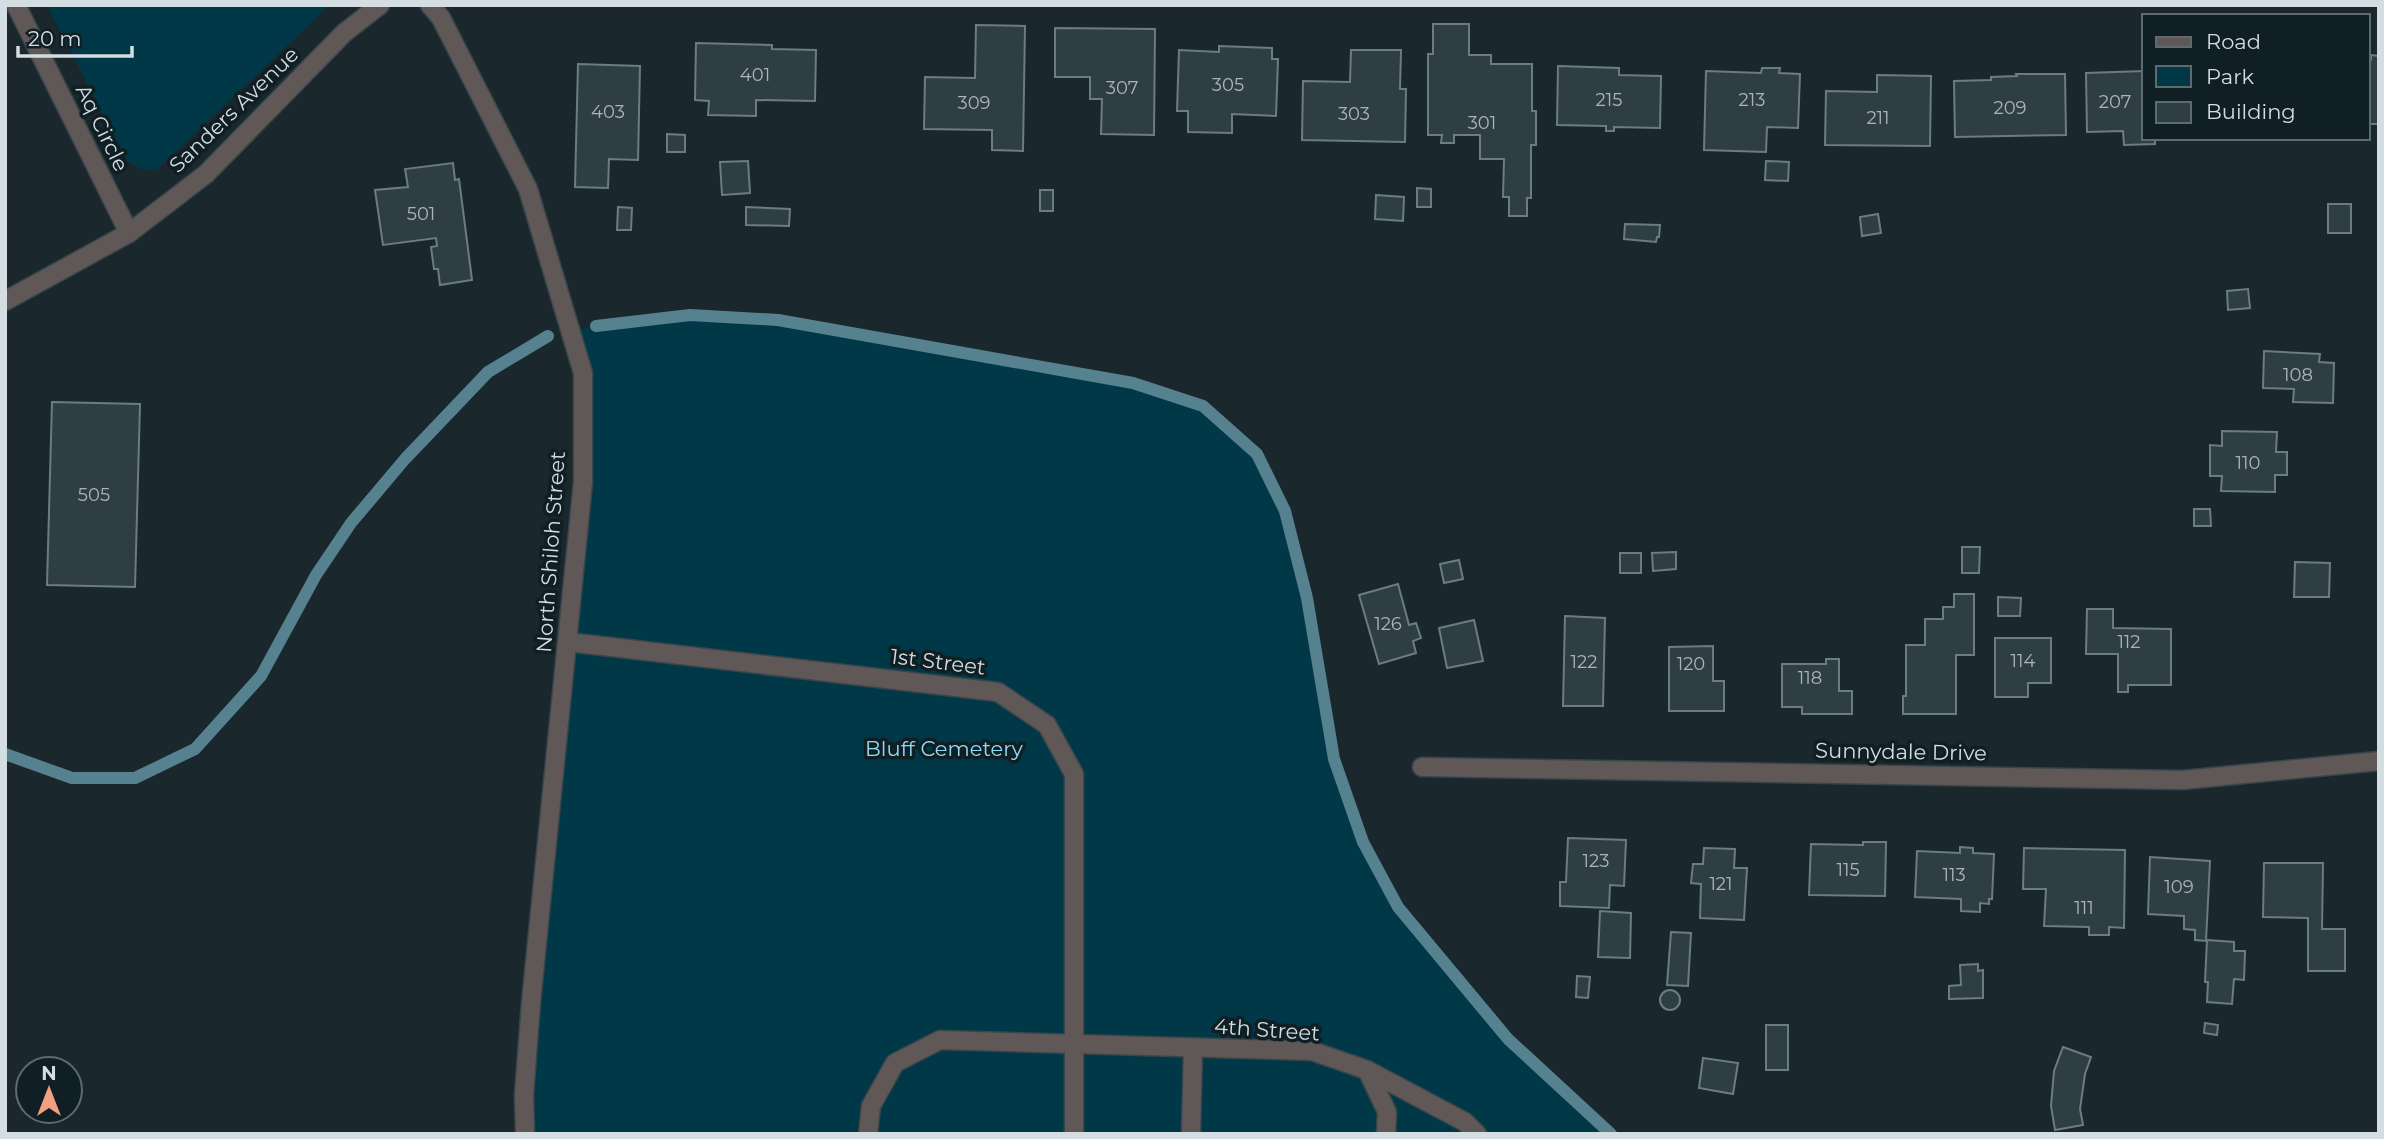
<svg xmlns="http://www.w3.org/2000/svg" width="2384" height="1139" viewBox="0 0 2384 1139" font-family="Montserrat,sans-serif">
<rect width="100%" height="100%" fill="#1a282e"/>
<g fill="#003848">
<polygon points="47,5 330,5 157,169 144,170 127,161"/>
<polygon points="690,315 778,320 1133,383 1203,406 1257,454 1285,511 1307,598 1334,759 1363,842 1398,907 1508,1039 1611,1134 525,1134 568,642 583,373 570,331 596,326"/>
</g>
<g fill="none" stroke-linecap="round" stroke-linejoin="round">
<g stroke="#568290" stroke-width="12">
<polyline points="596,326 690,315 778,320 1133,383 1203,406 1257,454 1285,511 1307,598 1334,759 1363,842 1398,907 1508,1039 1611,1134"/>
<polyline points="5,754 72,778 135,778 195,749 261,676 316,575 351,523 405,459 488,372 548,336"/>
</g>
</g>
<g fill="#2e3e43" stroke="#6b7c82" stroke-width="2">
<polygon points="1433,24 1469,24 1469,55 1491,55 1491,64 1532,64 1532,111 1536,111 1536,145 1531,145 1531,198 1527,198 1527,216 1509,216 1509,197 1503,197 1504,159 1480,159 1480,135 1454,135 1454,143 1441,143 1442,135 1428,135 1428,54 1433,54"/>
<polygon points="976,25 1025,26 1023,151 992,150 992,130 924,129 925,77 975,78"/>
<polygon points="1055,28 1155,29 1154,135 1101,134 1102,99 1090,99 1090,77 1055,77"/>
<polygon points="696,43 772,45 772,49 816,50 815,101 756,100 756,116 708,115 709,101 695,100"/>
<polygon points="1219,46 1272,48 1272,59 1278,59 1276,116 1232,114 1232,133 1188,132 1188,111 1177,111 1179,50 1219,52"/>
<polygon points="1351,50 1401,50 1400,89 1406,89 1405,142 1302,140 1303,81 1350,82"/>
<polygon points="2371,55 2379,56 2379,124 2369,124 2368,60 2371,60"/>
<polygon points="578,64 640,66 638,160 609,159 608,188 575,187"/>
<polygon points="1558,66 1619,68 1619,75 1661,76 1660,128 1614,127 1614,131 1606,131 1606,126 1557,125"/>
<polygon points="1762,68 1780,68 1779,73 1800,74 1798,128 1767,127 1766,152 1704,150 1706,71 1761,73"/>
<polygon points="2144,71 2144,138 2155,138 2155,144 2124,145 2123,131 2087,132 2086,73"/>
<polygon points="2016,74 2065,74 2066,135 1955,137 1954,81 1991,80 1991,77 2017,76"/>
<polygon points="1877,75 1931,76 1930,146 1825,145 1826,91 1877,92"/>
<polygon points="667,134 685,135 685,152 667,152"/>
<polygon points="748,161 750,193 722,195 720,162"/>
<polygon points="1766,161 1789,162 1788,181 1765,180"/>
<polygon points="453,163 455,180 459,179 472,280 440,285 438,269 434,269 431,247 437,246 436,238 383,245 375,190 408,187 405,169"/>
<polygon points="1417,188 1431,189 1431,207 1417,207"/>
<rect x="1040" y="190" width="13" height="21"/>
<polygon points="1376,195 1404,197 1403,221 1375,219"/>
<rect x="2328" y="204" width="23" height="29"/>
<polygon points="618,207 632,208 631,230 617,230"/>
<polygon points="746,207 790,209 789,226 746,225"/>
<polygon points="1878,214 1881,233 1862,236 1860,217"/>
<polygon points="1625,224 1660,225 1659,237 1657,237 1656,242 1624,239"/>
<polygon points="2248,289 2250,308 2228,310 2227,291"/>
<polygon points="2264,351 2320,354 2319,362 2334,363 2333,403 2293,402 2294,389 2263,388"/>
<polygon points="52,402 140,404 135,587 47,585"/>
<polygon points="2222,431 2277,432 2276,452 2287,452 2287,475 2275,475 2275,492 2221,491 2222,476 2210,476 2210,445 2222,446"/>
<polygon points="2194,509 2210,509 2211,526 2194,526"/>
<polygon points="1962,547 1980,547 1979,573 1962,573"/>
<polygon points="1676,552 1676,569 1653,571 1652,553"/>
<rect x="1620" y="553" width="21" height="20"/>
<polygon points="1459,560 1463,579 1444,583 1440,564"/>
<polygon points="2295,562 2330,563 2329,597 2294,597"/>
<polygon points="1398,584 1409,625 1416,623 1421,638 1413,641 1416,653 1379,664 1359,595"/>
<polygon points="1954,594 1974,594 1974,655 1956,655 1956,714 1903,714 1903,696 1906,696 1906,645 1925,645 1925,619 1943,619 1943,607 1954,607"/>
<polygon points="1998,597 2021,598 2020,616 1998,616"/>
<polygon points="2087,609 2113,609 2113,628 2171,629 2171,685 2128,685 2128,692 2118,692 2118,654 2086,654"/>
<polygon points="1565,616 1605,618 1603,706 1563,706"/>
<polygon points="1474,620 1483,661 1447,668 1439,628"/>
<polygon points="1995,638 2051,638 2051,683 2028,683 2028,697 1995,697"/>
<polygon points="1713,646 1713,681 1724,681 1724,711 1669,711 1669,647"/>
<polygon points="1826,659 1839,659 1839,691 1852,691 1852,714 1802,714 1802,707 1782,707 1782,664 1826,664"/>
<polygon points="1568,838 1626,840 1624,886 1610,885 1609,908 1560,906 1560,882 1566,882"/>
<polygon points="1863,842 1886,842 1885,896 1809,895 1811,844 1863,845"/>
<polygon points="1960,847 1973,848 1973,853 1994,854 1992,899 1989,899 1989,904 1980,903 1980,912 1961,911 1961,899 1915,897 1917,851 1960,853"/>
<polygon points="1704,848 1735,849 1734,868 1747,868 1744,920 1700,918 1701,884 1691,883 1693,864 1703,864"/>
<polygon points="2024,848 2125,850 2124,928 2109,927 2109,935 2089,935 2089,927 2044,926 2046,889 2023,889"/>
<polygon points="2150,857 2210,861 2206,941 2195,940 2195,930 2184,929 2184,916 2148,914"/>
<polygon points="2264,863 2323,863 2322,929 2345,929 2345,971 2308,971 2308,918 2263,917"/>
<polygon points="1600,911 1631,913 1630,958 1598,957"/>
<polygon points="1671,932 1691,933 1688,986 1667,985"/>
<polygon points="2207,940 2234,942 2234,951 2245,951 2244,980 2234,979 2232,1004 2207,1002 2208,982 2205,982"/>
<polygon points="1978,964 1978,971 1983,970 1983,998 1949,999 1949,986 1961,985 1960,965"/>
<polygon points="1577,976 1590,977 1588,998 1576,997"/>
<circle cx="1670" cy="1000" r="10"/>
<polygon points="2205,1023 2218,1025 2217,1035 2204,1033"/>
<rect x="1766" y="1025" width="22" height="45"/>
<polygon points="2063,1047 2091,1057 2085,1074 2080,1109 2083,1125 2055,1130 2051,1106 2054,1071"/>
<polygon points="1703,1058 1738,1063 1733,1094 1699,1088"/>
</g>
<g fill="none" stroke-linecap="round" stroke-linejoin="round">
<defs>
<g id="service">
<polyline points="568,642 998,692 1047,725 1074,774 1074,1134"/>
<polyline points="1367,1070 1387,1112 1386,1134"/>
<polyline points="868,1134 871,1106 895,1063 940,1040 1312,1051 1367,1070 1465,1122 1477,1134"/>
<polyline points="1191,1134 1193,1048"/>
</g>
<g id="minor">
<polyline points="16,5 129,233"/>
<polyline points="430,5 441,18 528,189 583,373 583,482 531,1003 524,1095 525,1134"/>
<polyline points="5,301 129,233 206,174 344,33 380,5"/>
<polyline points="1422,767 2183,780 2379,761"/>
</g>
</defs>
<use href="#service" stroke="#38454b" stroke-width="21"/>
<use href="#minor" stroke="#38454b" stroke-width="21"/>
<use href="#service" stroke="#5f5856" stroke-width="18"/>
<use href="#minor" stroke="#5f5856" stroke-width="18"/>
</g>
<g text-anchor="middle" stroke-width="7" stroke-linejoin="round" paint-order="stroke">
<g font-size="18" fill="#aab5ba">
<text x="755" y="81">401</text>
<text x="1228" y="91">305</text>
<text x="1122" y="94">307</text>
<text x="1609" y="106">215</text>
<text x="1752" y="106">213</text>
<text x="2115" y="108">207</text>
<text x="974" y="109">309</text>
<text x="2010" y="114">209</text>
<text x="608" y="118">403</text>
<text x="1354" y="120">303</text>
<text x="1878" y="124">211</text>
<text x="1482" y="129">301</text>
<text x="421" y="220">501</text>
<text x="2298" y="381">108</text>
<text x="2248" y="469">110</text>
<text x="94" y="501">505</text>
<text x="1388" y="630">126</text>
<text x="2129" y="648">112</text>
<text x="2023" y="667">114</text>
<text x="1584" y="668">122</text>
<text x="1691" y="670">120</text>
<text x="1810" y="684">118</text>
<text x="1596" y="867">123</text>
<text x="1848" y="876">115</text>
<text x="1954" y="881">113</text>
<text x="1721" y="890">121</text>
<text x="2179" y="893">109</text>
<text x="2084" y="914">111</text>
</g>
<g font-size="21" fill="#d4dde1" stroke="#101f24">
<text transform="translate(234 110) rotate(-44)" y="7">Sanders Avenue</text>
<text transform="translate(102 128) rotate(64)" y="7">Aq Circle</text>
<text transform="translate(551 552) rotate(-86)" y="7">North Shiloh Street</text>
<text transform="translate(938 662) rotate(7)" y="7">1st Street</text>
<text transform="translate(1901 752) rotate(1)" y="7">Sunnydale Drive</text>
<text transform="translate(1267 1030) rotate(4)" y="7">4th Street</text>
</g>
<g font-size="21" fill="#8edbf6" stroke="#101f24">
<text x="944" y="756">Bluff Cemetery</text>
</g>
</g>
<rect width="2384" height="1139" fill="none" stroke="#d4dde1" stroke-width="14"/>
<rect x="2142" y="14" width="228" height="126" fill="#101f24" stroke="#5e6b70" stroke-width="2"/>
<rect x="2156" y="37" width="35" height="10" fill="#5f5856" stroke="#5e6b70" stroke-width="2"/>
<text x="2206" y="49" font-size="21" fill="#d4dde1">Road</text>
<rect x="2156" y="66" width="35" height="21" fill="#003848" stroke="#5e6b70" stroke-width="2"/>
<text x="2206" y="84" font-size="21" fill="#d4dde1">Park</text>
<rect x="2156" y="102" width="35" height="21" fill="#2e3e43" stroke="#5e6b70" stroke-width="2"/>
<text x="2206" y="119" font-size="21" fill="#d4dde1">Building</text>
<g transform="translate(49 1090)"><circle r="33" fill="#101f24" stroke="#5e6b70" stroke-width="2"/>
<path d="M0-5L12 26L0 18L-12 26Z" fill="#f2a07f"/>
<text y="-10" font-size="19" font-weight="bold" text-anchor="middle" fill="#d4dde1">N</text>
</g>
<path d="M18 46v10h114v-10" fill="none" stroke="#d4dde1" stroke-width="3.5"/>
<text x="28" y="46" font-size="21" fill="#d4dde1" stroke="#101f24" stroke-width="5" paint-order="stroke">20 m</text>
</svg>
